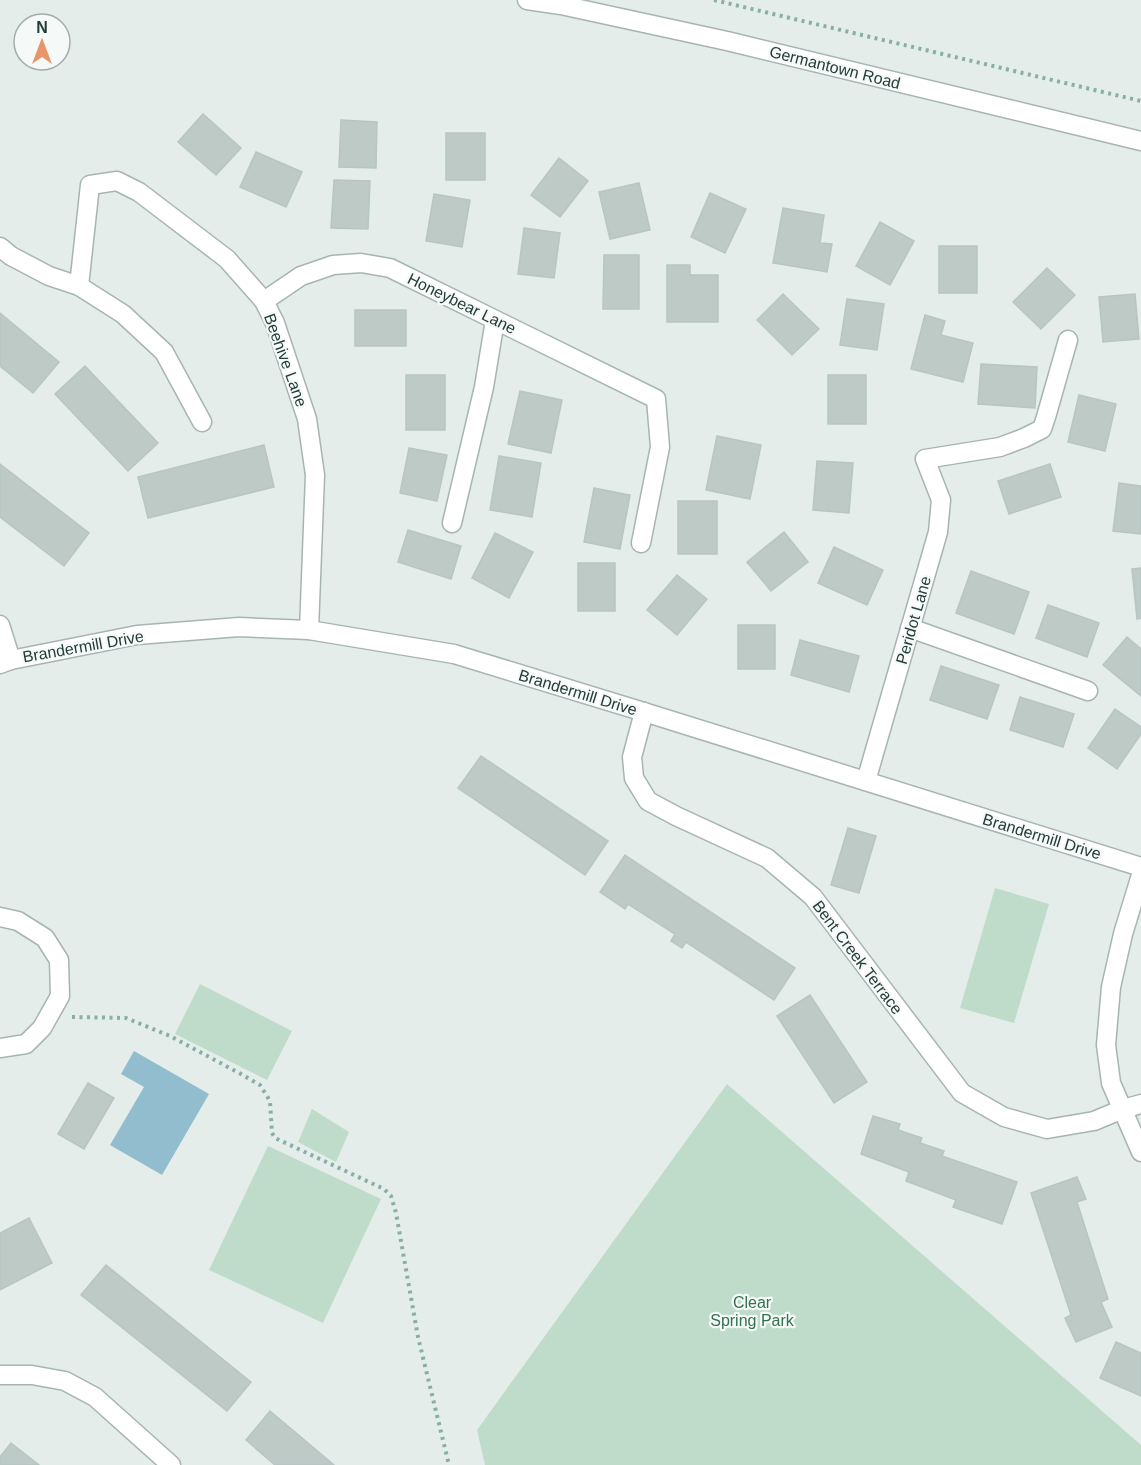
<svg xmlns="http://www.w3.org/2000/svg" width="1141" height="1465" viewBox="0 0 1141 1465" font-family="Arial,sans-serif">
<rect width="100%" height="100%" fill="#e4edea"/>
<g fill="#bfdcca">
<polygon points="995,888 1049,904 1014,1023 960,1008"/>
<polygon points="200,984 292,1031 267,1080 175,1034"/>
<polygon points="727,1084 1141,1445 1141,1465 485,1465 477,1430"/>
<polygon points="312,1109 349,1132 336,1162 298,1142"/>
<polygon points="268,1146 381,1199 323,1323 209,1270"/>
</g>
<polygon fill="#91bdce" points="134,1051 209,1094 162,1175 110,1145 144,1087 121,1074"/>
<g fill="#bdcac6" stroke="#b7c6c2" stroke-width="1.5">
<polygon points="203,114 241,148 216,175 178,142"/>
<polygon points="341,120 377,122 376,168 339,167"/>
<rect x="446" y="133" width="39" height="47"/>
<polygon points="256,152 302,172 286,207 240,187"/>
<polygon points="559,158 588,181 560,217 531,195"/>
<polygon points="334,180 370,181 368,229 331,228"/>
<polygon points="639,183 650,230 610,239 599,192"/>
<polygon points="710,193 746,209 725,253 691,237"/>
<polygon points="434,194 470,200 462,247 426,241"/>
<polygon points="783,208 824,215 820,243 832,244 827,272 773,263"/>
<polygon points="880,222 914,241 890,285 856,266"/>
<polygon points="524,228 560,233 554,278 518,274"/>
<rect x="939" y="246" width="38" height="47"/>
<polygon points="604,255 639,255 639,309 603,309"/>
<polygon points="667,265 690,265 690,275 718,275 718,322 667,322"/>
<polygon points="1047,268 1075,295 1041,329 1013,302"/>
<polygon points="783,294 819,329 792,355 757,320"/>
<polygon points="1135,294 1139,339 1103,342 1099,297"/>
<polygon points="847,299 884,304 877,350 840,345"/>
<rect x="355" y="310" width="51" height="36"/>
<polygon points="0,313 59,362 33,393 0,366"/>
<polygon points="925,315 945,321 941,335 973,343 963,382 911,369"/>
<polygon points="981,364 1037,367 1035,408 978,404"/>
<polygon points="85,366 158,443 128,471 55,394"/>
<rect x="406" y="375" width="39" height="55"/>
<rect x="828" y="375" width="38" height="49"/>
<polygon points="520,391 562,400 551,453 508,444"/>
<polygon points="1079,395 1116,404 1105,451 1068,442"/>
<polygon points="717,436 761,445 750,499 706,490"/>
<polygon points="264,445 274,487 148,518 138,477"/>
<polygon points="409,448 447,455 437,501 400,493"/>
<polygon points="499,456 541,463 532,517 490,510"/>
<polygon points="817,461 853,463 849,513 813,510"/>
<polygon points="0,464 89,533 64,566 0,517"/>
<polygon points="1050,464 1061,497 1009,514 998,481"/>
<polygon points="1119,483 1141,486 1141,534 1113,531"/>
<polygon points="594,488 630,495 620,549 584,542"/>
<rect x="678" y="501" width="39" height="53"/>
<polygon points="408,530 461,546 451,579 398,562"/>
<polygon points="784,532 808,562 771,591 747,562"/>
<polygon points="495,533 533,552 509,598 472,578"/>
<polygon points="834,547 883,570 867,605 818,583"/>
<rect x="578" y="563" width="37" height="48"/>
<polygon points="1141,568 1141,618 1137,619 1132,569"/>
<polygon points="971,571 1029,592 1014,634 956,613"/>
<polygon points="677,575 707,599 677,635 647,610"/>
<polygon points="1048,605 1099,623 1087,657 1036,638"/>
<rect x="738" y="625" width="37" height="44"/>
<polygon points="1127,637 1141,649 1141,696 1103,665"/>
<polygon points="800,640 859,656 849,692 791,675"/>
<polygon points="941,666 999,685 987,719 930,700"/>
<polygon points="1020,697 1074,714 1063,747 1010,730"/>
<polygon points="1115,709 1141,727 1141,734 1117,769 1088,748"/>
<polygon points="481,756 608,841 585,875 458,788"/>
<polygon points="848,828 876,836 859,893 831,885"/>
<polygon points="625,855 795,968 774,1000 686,942 682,948 671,941 675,934 628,904 625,909 600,892"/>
<polygon points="810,995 867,1082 834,1103 777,1016"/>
<polygon points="88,1083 114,1098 84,1149 58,1134"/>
<polygon points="873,1116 900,1124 898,1130 922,1138 920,1143 944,1151 942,1156 1017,1182 1002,1224 953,1207 956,1200 906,1181 909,1172 861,1154"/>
<polygon points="1077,1177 1086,1199 1077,1202 1108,1299 1101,1302 1112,1327 1076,1342 1065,1318 1071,1315 1031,1193"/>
<polygon points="29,1218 52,1263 0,1290 0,1233"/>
<polygon points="106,1265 251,1382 227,1411 81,1295"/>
<polygon points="1116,1342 1141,1353 1141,1396 1100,1378"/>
<polygon points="270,1411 334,1465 275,1465 246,1440"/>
<polygon points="11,1443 39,1465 0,1465 0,1457"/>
</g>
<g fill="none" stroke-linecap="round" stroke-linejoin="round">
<defs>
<g id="minor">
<polyline points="527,0 561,5 727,41 1141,141"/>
<polyline points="0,247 11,256 49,276 79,286 123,314 164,352 202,422"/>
<polyline points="79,286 90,185 117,181 139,192 227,259 264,301 275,323 307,419 315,475 309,630"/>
<polyline points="264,301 301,276 333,265 361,263 390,268 656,399 660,447 641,543"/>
<polyline points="452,523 484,387 495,320"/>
<polyline points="0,625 11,660"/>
<polyline points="910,628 1088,691"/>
<polyline points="0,664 11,660 137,635 239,627 309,630 454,654 644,712 1141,867"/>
<polyline points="644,712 632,757 634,778 648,801 676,816 767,858 813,897 962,1093 1004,1117 1047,1129 1094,1121 1123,1109 1141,1104"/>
<polyline points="866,781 938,532 941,500 925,459 1000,447 1024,438 1042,429 1046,417 1068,340"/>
<polyline points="1141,875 1123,934 1111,987 1106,1045 1111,1083 1141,1152"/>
<polyline points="0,917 18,921 45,938 59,960 60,996 42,1028 26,1044 0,1048"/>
<polyline points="0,1375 32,1375 65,1381 95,1397 171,1465"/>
</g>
</defs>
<use href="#minor" stroke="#a7b5b2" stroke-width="21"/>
<g stroke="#87aea7" stroke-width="4" stroke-dasharray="3 4.5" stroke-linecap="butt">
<polyline points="714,0 1141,101"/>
<polyline points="72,1017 126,1018 170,1036 239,1073 260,1085 270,1101 272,1133 275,1138 384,1189 391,1196 396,1213 418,1337 449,1465"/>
</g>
<use href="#minor" stroke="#fff" stroke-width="18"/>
</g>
<g text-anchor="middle" stroke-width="4.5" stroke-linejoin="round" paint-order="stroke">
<g font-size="16" fill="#253d3a" stroke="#f5f9f8">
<text transform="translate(835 67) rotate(14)" y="6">Germantown Road</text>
<text transform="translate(462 303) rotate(26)" y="6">Honeybear Lane</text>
<text transform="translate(286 360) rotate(70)" y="6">Beehive Lane</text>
<text transform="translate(913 620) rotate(-74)" y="6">Peridot Lane</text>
<text transform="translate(83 646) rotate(-10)" y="6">Brandermill Drive</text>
<text transform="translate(578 692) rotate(17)" y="6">Brandermill Drive</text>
<text transform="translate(1042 836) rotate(17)" y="6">Brandermill Drive</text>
<text transform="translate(858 957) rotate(53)" y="6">Bent Creek Terrace</text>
</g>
<g font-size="16" fill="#327252" stroke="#f5f9f8">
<text x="752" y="1308">Clear<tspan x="752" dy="18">Spring Park</tspan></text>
</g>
</g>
<g transform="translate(42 42)"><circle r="28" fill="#f5f9f8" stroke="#a2aeac" stroke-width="1.5"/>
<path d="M0-4.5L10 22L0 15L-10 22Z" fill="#e89667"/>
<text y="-9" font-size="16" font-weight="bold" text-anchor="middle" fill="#253d3a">N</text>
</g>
</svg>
